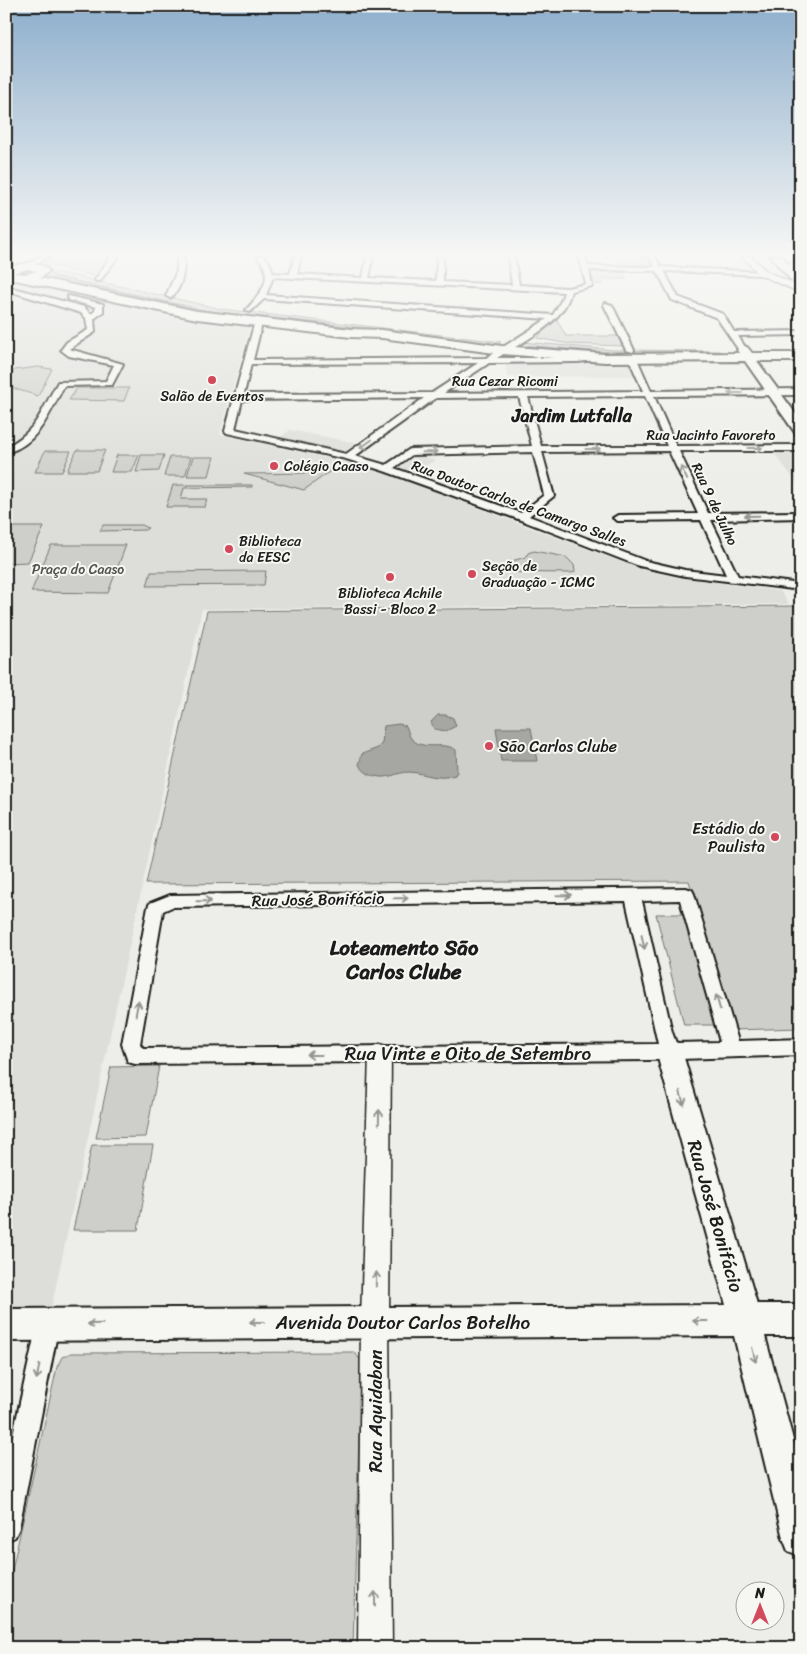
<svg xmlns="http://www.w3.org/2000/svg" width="807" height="1654" viewBox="0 0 807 1654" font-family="Sriracha,sans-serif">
<rect width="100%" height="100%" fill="#edede9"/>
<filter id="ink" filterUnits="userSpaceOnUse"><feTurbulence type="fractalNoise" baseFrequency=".02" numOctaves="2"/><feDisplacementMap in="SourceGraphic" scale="10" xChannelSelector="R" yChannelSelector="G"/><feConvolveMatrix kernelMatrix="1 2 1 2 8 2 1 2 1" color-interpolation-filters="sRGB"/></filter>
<g filter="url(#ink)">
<g fill="#ddddda">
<polygon points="6,280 24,283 31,281 245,324 250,326 220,434 375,469 640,569 681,578 780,591 789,604 202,609 51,1309 6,1309"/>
<polygon points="630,360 636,376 507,377 505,362"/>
<polygon points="290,430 357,443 341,454 277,440"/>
<polygon points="801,451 801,488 773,452"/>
<polygon points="417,455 435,460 416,472 398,468"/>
</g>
<g fill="#cececb" stroke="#757574">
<polygon points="52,256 112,256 98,275 93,276 44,264 44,261"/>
<polygon points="630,256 650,256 656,266 613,267"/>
<polygon points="589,270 622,270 626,279 602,279 603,284 595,284"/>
<polygon points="57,272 221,309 501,342 494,348 208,315 41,278"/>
<polygon points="557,320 566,336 617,336 623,346 570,344 536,338"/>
<polygon points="522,342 614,350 719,351 725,354 633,357 524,349 519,346"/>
<polygon points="38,367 52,369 38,396 6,386 6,379 15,370"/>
<polygon points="77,388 129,388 124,401 69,400"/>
<polygon points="77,450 105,450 97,471 67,471"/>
<polygon points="45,451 71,451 62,472 35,472"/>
<polygon points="117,455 139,455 132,472 111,472"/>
<polygon points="141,455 164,455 159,471 136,472"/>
<polygon points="170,457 191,457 185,476 164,476"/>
<polygon points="193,457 214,457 209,476 187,476"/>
<polygon points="323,467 332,470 304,490 244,474 314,473"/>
<polygon points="173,485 252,485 252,487 184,488 181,499 207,499 205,507 166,507"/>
<polygon points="103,525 142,525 148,528 145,530 100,531"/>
<polygon points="11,527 44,527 28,562 6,563 6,536"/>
<polygon points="51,545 126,545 108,593 31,592"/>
<polygon points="534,551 566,557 574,565 575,572 571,573 479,572 505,570 508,562 526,557 528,553"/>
<polygon points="266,571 264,585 147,586 151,572"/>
<polygon points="801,606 801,1028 733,1030 689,881 146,884 207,611"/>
<polygon points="656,914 684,914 715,1025 684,1025"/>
<polygon points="159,1066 146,1137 96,1138 111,1067"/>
<polygon points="92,1145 153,1145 138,1230 73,1230"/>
<polygon points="354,1352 361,1361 353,1648 6,1648 6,1597 57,1367 62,1357 71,1353"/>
</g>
<g fill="#a6a6a3" stroke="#6f6f6d">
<polygon points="438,715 446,715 453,718 456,726 446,731 434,729 431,722"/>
<path d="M399 724 406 726C408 730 408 733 410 737 422 753 443 740 456 750L457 772 455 775C438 781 426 773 409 772 397 772 388 780 375 776 368 775 363 770 359 765L362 754 378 748 382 743 384 726Z"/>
<polygon points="496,728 531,728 537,761 501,761"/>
</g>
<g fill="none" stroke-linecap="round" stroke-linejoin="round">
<g stroke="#6f6f6d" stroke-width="2">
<polyline points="18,271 31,274"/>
<polyline points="52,276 206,311 379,330"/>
<polyline points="441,338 499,345"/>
<polyline points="528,346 600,352 694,353"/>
</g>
<defs>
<g id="minor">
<polygon points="41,256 49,256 30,267 25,266"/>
<polygon points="111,256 118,256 100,281 96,281 95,280"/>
<path d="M177 256H183C186 268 181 292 170 298L166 296 177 271Z"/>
<path d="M257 256H264L269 262 273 273 290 274 295 256H301L297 274 363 278 367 256H373L369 278 436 281 437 256H443V282L512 285 508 256H514L519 285 568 288 586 284 579 256H585L588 266 655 267 649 256H655L661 267 765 272 766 273 763 275 664 271 678 297 723 314 734 332 801 331V335L738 336 747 350 740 352 717 318 672 300 657 271 589 270 592 286 571 291C564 324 523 341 497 358H578L591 356 595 358 594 360 578 362 489 363 444 393 643 391 629 359 633 357 637 359 651 391 801 389V395L654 396 676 446 801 445V451H679L708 513 801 512V518L711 520 738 576 801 584V590L685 576 639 566 518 519 384 471 346 459 227 433 225 431 255 321 262 323 253 360 486 358 547 319 264 299 250 312 246 310C261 293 276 277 257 256ZM273 277 564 292 562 299 553 315 266 295ZM478 363 432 393 244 394 251 364ZM645 396 667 446H541L528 397ZM519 397 532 446 410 449 386 465 355 456 436 398ZM424 398 346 454 235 429 242 400ZM669 451 698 514 618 515 613 518 618 521 701 520 726 575 685 570 646 561 529 516 554 496 542 452ZM533 452 544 495 521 513 394 468 412 455Z"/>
<path d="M6 286 84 307 91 314 95 311 96 307 68 300V296L103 304V312L94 319 95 332 69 349 123 364 112 385 64 386C50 412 39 443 9 452L6 451V447C38 431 41 410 58 382L106 381 114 365 69 356 61 350 67 342 88 330 86 318 81 313 6 290Z"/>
<polygon points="605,303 612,305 634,350 633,352 626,350 604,305"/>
<path d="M686 888 692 890 694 894 738 1041 801 1039V1055L650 1060 135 1064 128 1062 122 1044 148 907 150 903 170 895ZM680 900 720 1042 676 1043 672 1032 642 901ZM626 901 658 1044 143 1048 140 1044 163 911 172 907Z"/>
<polygon points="48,1313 56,1316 59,1324 19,1528 15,1537 6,1541 6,1467 37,1324 40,1316"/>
</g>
<g id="tertiary">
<polygon points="742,256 751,256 766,271 801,287 801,293 760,275"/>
<polygon points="790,263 801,263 801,269 787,268 786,266"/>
<polygon points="380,1044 388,1047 391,1054 389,1321 392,1648 358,1648 361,1321 369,1054 372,1047"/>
</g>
<polygon id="secondary" points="669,1040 678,1043 682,1051 757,1304 801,1304 801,1336 765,1336 801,1469 801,1556 788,1551 783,1538 734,1336 6,1341 6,1309 726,1305 656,1051 660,1043"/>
<g id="primary">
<polygon points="770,256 781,256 801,278 801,288 797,287"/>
<path d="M27 263C36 264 44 264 49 271L40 278 197 311 351 329 382 330 502 346 605 354 739 353 737 350 743 346 747 347 752 353H801V361H757L801 421V435L796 434 745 361 605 362 502 354 382 338 351 337 197 319 6 278 7 267ZM27 269 37 271 26 274 13 273Z"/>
</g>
</defs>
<use href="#minor" stroke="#1c1c1c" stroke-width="4"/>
<use href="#tertiary" stroke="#1c1c1c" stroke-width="3"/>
<use href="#secondary" stroke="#1c1c1c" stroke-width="4"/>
<use href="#primary" stroke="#1c1c1c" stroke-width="4"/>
<use href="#minor" fill="#f6f6f2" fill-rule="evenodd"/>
<use href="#tertiary" fill="#f6f6f2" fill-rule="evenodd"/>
<use href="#secondary" fill="#f6f6f2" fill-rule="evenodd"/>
<use href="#primary" fill="#f6f6f2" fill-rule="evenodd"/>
</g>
<defs><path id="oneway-shaft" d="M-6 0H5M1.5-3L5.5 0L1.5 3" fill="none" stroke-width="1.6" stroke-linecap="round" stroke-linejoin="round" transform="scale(1.25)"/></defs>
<g stroke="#949492">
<use href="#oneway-shaft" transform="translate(735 393) rotate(180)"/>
<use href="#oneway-shaft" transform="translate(366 444) rotate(144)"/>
<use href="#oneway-shaft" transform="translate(755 448)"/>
<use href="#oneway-shaft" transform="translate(593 449)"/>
<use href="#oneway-shaft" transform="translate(430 452) rotate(-1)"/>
<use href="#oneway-shaft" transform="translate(684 473) rotate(-115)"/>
<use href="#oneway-shaft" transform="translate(752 516) rotate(179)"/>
<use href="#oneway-shaft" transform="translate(564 895) rotate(-1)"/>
<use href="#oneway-shaft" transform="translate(401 898) rotate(-1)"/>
<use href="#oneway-shaft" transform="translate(204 901) rotate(-1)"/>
<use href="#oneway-shaft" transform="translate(643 942) rotate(78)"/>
<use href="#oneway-shaft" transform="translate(718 1002) rotate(-106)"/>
<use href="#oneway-shaft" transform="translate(137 1008) rotate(-80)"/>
<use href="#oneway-shaft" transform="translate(314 1055) rotate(180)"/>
<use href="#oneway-shaft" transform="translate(682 1098) rotate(74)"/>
<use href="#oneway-shaft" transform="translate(379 1117) rotate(-89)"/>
<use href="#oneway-shaft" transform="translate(376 1279) rotate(-89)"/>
<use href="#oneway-shaft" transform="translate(700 1321) rotate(180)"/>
<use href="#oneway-shaft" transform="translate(257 1322) rotate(180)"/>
<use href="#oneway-shaft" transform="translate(95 1324) rotate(179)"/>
<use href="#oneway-shaft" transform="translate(754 1355) rotate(76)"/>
<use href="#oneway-shaft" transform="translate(38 1372) rotate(102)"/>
<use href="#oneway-shaft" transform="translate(375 1599) rotate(-90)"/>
</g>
</g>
<linearGradient id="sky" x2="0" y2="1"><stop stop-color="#8daecc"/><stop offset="0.52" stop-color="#f7f7f5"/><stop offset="1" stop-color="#f7f7f5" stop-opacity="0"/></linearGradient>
<rect width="807" height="488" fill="url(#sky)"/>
<g fill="#d1495b" stroke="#f6f6f2" stroke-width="2">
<circle cx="212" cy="380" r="5"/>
<circle cx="274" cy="466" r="5"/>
<circle cx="229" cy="549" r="5"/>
<circle cx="472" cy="574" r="5"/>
<circle cx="390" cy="577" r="5"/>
<circle cx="489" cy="746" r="5"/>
<circle cx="775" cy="837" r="5"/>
</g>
<g text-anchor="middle" stroke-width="4" stroke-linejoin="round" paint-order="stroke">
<g font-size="14" fill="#1c1c1c" stroke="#f6f6f2">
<text x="505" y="386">Rua Cezar Ricomi</text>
<text x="711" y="440">Rua Jacinto Favoreto</text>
<text transform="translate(519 503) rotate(20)" y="5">Rua Doutor Carlos de Camargo Salles</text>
<text transform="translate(715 504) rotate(65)" y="5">Rua 9 de Julho</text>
</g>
<g font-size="14" fill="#1c1c1c" stroke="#f6f6f2" text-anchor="start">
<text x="212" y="401" text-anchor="middle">Salão de Eventos</text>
<text x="284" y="471">Colégio Caaso</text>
<text x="239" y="546">Biblioteca<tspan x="239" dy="16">da EESC</tspan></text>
<text x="482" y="571">Seção de<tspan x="482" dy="16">Graduação - ICMC</tspan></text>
<text x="390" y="598" text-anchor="middle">Biblioteca Achile<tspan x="390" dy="16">Bassi - Bloco 2</tspan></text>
</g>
<g font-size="14" fill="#515151" stroke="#f6f6f2">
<text x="78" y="574">Praça do Caaso</text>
</g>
<g font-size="16" fill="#1c1c1c" stroke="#f6f6f2" text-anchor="start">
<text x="499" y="752">São Carlos Clube</text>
<text x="765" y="834" text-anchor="end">Estádio do<tspan x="765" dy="18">Paulista</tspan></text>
</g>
<g font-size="16" fill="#1c1c1c" stroke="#f6f6f2">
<text transform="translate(318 899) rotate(-1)" y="6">Rua José Bonifácio</text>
</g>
<g font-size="18" font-weight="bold" fill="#1c1c1c" stroke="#f6f6f2">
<text x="572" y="422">Jardim Lutfalla</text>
</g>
<g font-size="19" fill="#1c1c1c" stroke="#f6f6f2">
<text x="468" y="1060">Rua Vinte e Oito de Setembro</text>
<text transform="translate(716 1216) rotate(74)" y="7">Rua José Bonifácio</text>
<text x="403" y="1329">Avenida Doutor Carlos Botelho</text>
<text transform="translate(375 1411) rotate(-90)" y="7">Rua Aquidaban</text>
</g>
<g font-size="21" font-weight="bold" fill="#1c1c1c" stroke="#f6f6f2">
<text x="404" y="955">Loteamento São<tspan x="404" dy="24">Carlos Clube</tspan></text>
</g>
</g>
<rect width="807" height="1654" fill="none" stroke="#f6f6f2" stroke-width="25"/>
<rect x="12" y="12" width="782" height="1629" fill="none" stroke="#1c1c1c" stroke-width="2" filter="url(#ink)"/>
<g transform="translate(760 1606)"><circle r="24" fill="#f6f6f2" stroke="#9f9f9c"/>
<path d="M0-4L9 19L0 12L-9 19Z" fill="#d1495b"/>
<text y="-8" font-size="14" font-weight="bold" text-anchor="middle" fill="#1c1c1c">N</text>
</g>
</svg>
